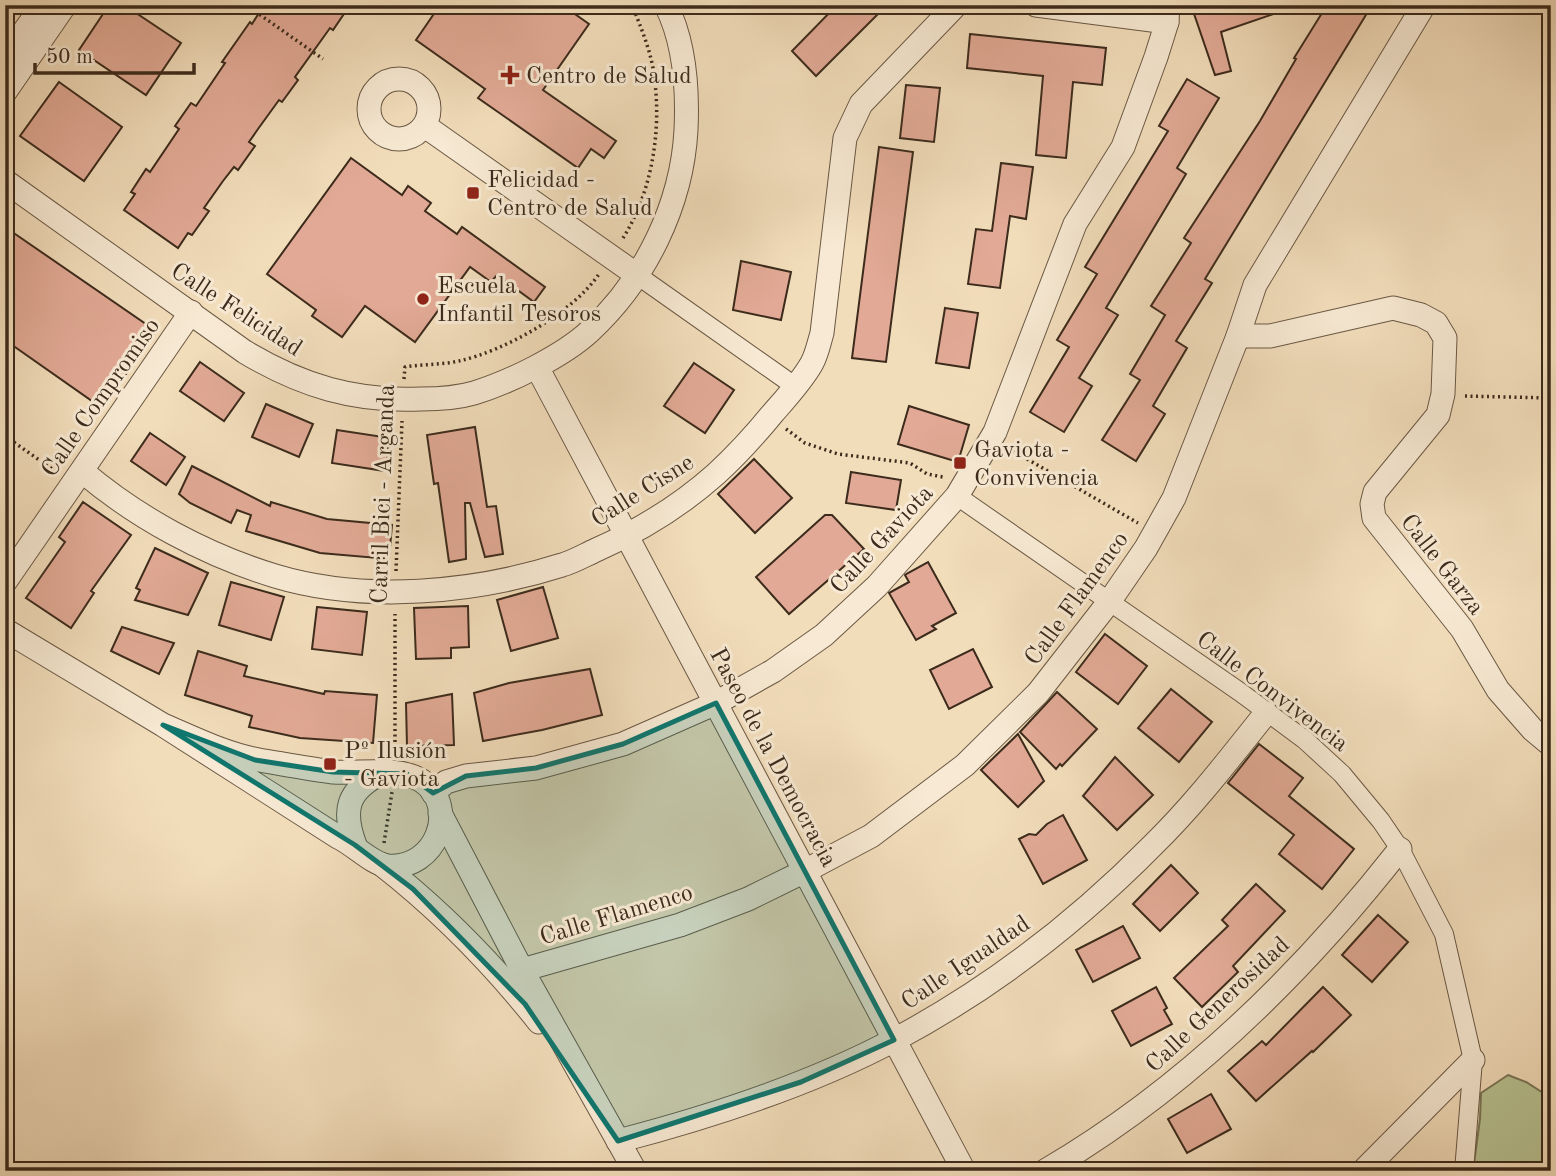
<svg xmlns="http://www.w3.org/2000/svg" width="1556" height="1176" viewBox="0 0 1556 1176" font-family="'Old Standard TT',serif">
<rect width="100%" height="100%" fill="#f2ddbb"/>
<filter id="stains"><feTurbulence type="fractalNoise" baseFrequency=".00286" numOctaves="4"/><feColorMatrix values="0 0 0 0 .2 0 0 0 0 .09 0 0 0 0 .02 0 0 0 .5 -.17"/></filter>
<radialGradient id="worn" r=".72"><stop offset=".6" stop-color="#630" stop-opacity="0"/><stop offset="1" stop-color="#630" stop-opacity=".3"/></radialGradient>
<polygon fill="#b8c292" stroke="#7a7657" stroke-width="2" points="1508,1075 1526,1082 1551,1098 1551,1171 1473,1171 1480,1119 1481,1093"/>
<g fill="#e2aa96" stroke="#3c2b1c" stroke-width="2">
<polygon points="109,5 124,5 181,43 146,95 79,50"/>
<polygon points="264,5 350,5 333,30 330,28 295,77 298,80 282,102 279,100 258,129 249,142 255,146 238,170 234,167 223,181 204,208 209,211 192,235 188,233 178,248 124,210 135,194 131,192 146,169 150,172 179,129 175,126 191,103 196,106 225,63 222,62 250,22 252,24"/>
<polygon points="440,5 562,5 589,24 543,90 616,141 604,158 591,149 578,168 478,98 485,89 416,40"/>
<polygon points="837,5 887,5 816,76 792,51"/>
<polygon points="1191,5 1290,5 1291,8 1221,32 1231,71 1215,75"/>
<polygon points="1327,5 1372,5 1205,279 1212,283 1176,341 1187,348 1153,406 1165,414 1136,461 1102,440 1140,380 1130,374 1165,315 1151,306 1191,243 1184,238 1260,121 1296,59 1294,58"/>
<polygon points="970,34 1106,48 1102,85 1073,82 1066,158 1036,155 1043,76 967,68"/>
<polygon points="1187,79 1219,98 1177,168 1186,174 1106,308 1118,315 1079,378 1092,386 1064,432 1030,412 1069,347 1057,340 1097,274 1085,267 1168,131 1159,126"/>
<polygon points="59,82 122,127 84,181 20,136"/>
<polygon points="906,85 940,88 934,142 900,138"/>
<polygon points="879,147 913,152 886,362 852,358"/>
<polygon points="351,158 402,195 408,186 431,203 425,211 457,234 462,227 545,287 534,302 497,275 491,282 470,267 415,342 365,306 342,337 312,316 316,310 267,274"/>
<polygon points="1001,163 1033,167 1026,219 1010,216 1000,288 968,284 976,229 992,231"/>
<polygon points="5,227 156,331 102,408 5,340"/>
<polygon points="741,261 791,272 781,320 733,310"/>
<polygon points="945,308 978,313 969,368 936,363"/>
<polygon points="200,362 244,393 224,421 180,391"/>
<polygon points="694,363 734,390 705,433 664,406"/>
<polygon points="266,404 313,424 299,457 252,437"/>
<polygon points="909,406 969,425 958,462 898,444"/>
<polygon points="475,427 487,507 496,506 503,554 485,557 470,503 465,503 466,559 449,562 438,483 434,484 427,435"/>
<polygon points="337,430 390,438 385,471 332,463"/>
<polygon points="150,433 185,457 166,485 131,461"/>
<polygon points="754,459 792,498 755,533 718,494"/>
<polygon points="192,466 270,506 271,502 327,519 392,525 389,559 320,553 246,531 251,515 237,510 231,523 190,503 179,494"/>
<polygon points="851,472 901,480 896,510 846,503"/>
<polygon points="83,502 131,535 91,591 94,593 71,628 26,598 65,542 59,537"/>
<polygon points="825,515 832,515 864,549 789,614 756,577"/>
<polygon points="155,548 208,573 188,615 135,600 140,590 136,588"/>
<polygon points="928,562 956,613 932,626 936,629 916,640 889,593 909,582 905,575 908,573"/>
<polygon points="231,582 284,597 271,640 219,625"/>
<polygon points="543,587 558,638 511,651 497,600"/>
<polygon points="468,606 469,647 451,648 451,658 416,659 414,608"/>
<polygon points="317,607 367,612 362,655 312,649"/>
<polygon points="122,627 174,643 159,674 111,651"/>
<polygon points="1105,634 1147,666 1118,704 1076,672"/>
<polygon points="973,649 992,687 949,709 930,670"/>
<polygon points="198,651 247,666 244,676 324,694 325,691 377,695 373,743 300,738 249,727 252,716 185,695"/>
<polygon points="590,669 602,715 542,730 483,741 474,693 509,683"/>
<polygon points="1171,689 1212,722 1179,762 1138,728"/>
<polygon points="1057,692 1097,729 1062,766 1060,764 1056,769 1020,732"/>
<polygon points="452,694 454,745 407,746 406,703"/>
<polygon points="1018,734 1044,781 1018,807 981,770"/>
<polygon points="1259,744 1303,778 1289,796 1354,849 1322,889 1279,854 1294,835 1228,783"/>
<polygon points="1115,757 1153,795 1117,830 1083,796"/>
<polygon points="1063,815 1087,860 1043,884 1019,839 1029,834 1036,835 1047,824"/>
<polygon points="1171,865 1198,893 1160,931 1133,904"/>
<polygon points="1256,884 1285,911 1233,966 1238,972 1202,1007 1174,978 1228,926 1222,920"/>
<polygon points="1378,915 1408,942 1372,982 1342,955"/>
<polygon points="1123,926 1140,958 1093,982 1076,950"/>
<polygon points="1156,987 1167,1008 1164,1010 1172,1024 1131,1046 1112,1011"/>
<polygon points="1323,987 1351,1015 1313,1052 1312,1051 1256,1101 1228,1071 1262,1041 1266,1045"/>
<polygon points="1211,1094 1231,1129 1187,1153 1168,1119"/>
</g>
<g fill="none" stroke-linecap="round" stroke-linejoin="round">
<defs>
<g id="pedestrian">
<polyline points="637,275 796,387"/>
<polyline points="957,496 1240,692 1305,740 1342,774 1381,821 1400,849 1444,934 1473,1060 1464,1171"/>
</g>
<g id="minor">
<polyline points="1036,5 1167,22"/>
<polyline points="5,58 43,5"/>
<circle cx="399" cy="109" r="30"/>
<polyline points="5,92 65,5"/>
<polyline points="425,126 637,275"/>
<path d="M5 181 245 352C302 386 355 402 421 399 438 399 457 398 474 393 510 382 563 356 590 331 645 280 682 205 686 130 688 88 685 43 666 5"/>
<polyline points="1238,336 1270,336 1393,308 1421,315 1436,323 1445,338 1443,394 1438,415 1375,492 1372,504 1374,518 1462,629 1498,690 1533,730 1551,745"/>
<polyline points="537,367 964,1171"/>
<path d="M82 471C137 518 206 555 275 576 365 603 474 593 562 565 573 562 585 555 596 550 639 531 680 506 716 474 737 455 755 435 773 413 787 397 802 381 812 363 817 354 819 343 822 333L845 138 861 104 956 5"/>
<polyline points="5,582 191,312"/>
<path d="M5 630 163 725 338 837C355 845 372 864 388 866 436 870 460 807 422 781 399 766 359 774 333 772 308 769 283 764 259 760 225 754 194 738 163 725"/>
<polyline points="433,793 446,782 466,776 536,768 623,744 716,703 773,671 824,635 877,586 957,496 995,432 1075,224 1123,147 1156,57 1167,22 1168,5"/>
<polyline points="440,813 522,970 635,1171"/>
<path d="M355 845C342 810 347 790 382 773"/>
<path d="M381 864C440 910 492 963 539 1022"/>
<polyline points="522,970 680,925 748,899 805,871 871,836 965,765 1038,693 1109,602 1146,548 1174,498 1238,336 1255,285 1424,5"/>
<path d="M618 1141C710 1117 812 1084 896 1039 990 989 1078 921 1153 845 1194 805 1230 758 1266 713"/>
<path d="M1045 1171C1184 1090 1301 975 1400 849"/>
<polyline points="1363,1171 1473,1060"/>
</g>
</defs>
<use href="#pedestrian" stroke="#6a5844" stroke-width="20"/>
<use href="#minor" stroke="#6a5844" stroke-width="25"/>
<g stroke="#3c2b1c" stroke-width="3.5" stroke-dasharray="2 3.5" stroke-linecap="butt">
<polyline points="246,5 323,59"/>
<path d="M623 238C651 194 661 134 655 83 653 56 642 30 632 5"/>
<path d="M404 379 405 367C423 364 441 365 459 361 504 351 573 313 599 274"/>
<polyline points="1465,396 1551,398"/>
<polyline points="786,429 805,443 838,454 910,463 927,474 943,477"/>
<polyline points="5,436 55,471"/>
<polyline points="1008,448 1138,523"/>
<polyline points="396,571 402,421"/>
<polyline points="395,753 395,614"/>
<polyline points="384,843 392,792"/>
</g>
<use href="#pedestrian" stroke="#f7e9d3" stroke-width="18"/>
<use href="#minor" stroke="#f7e9d3" stroke-width="23"/>
</g>
<path fill="#0f766e" fill-opacity="0.2" stroke="#0f766e" stroke-width="5" stroke-linejoin="round" d="M716 703 894 1040 801 1082 618 1141 525 1004 413 889 355 845 163 725 255 760 333 772 407 774 433 793 466 776 536 768 623 744Z"/>
<g fill="#8f2418" stroke="#f7e9d3" stroke-width="2.5">
<path d="M506.5 64.5h7v7h7v7h-7v7h-7v-7h-7v-7h7z"/>
<rect x="466" y="186" width="14" height="14" rx="3.5"/>
<circle cx="423" cy="299" r="7"/>
<rect x="953" y="456" width="14" height="14" rx="3.5"/>
<rect x="323" y="757" width="14" height="14" rx="3.5"/>
</g>
<g text-anchor="middle" stroke-width="6" stroke-linejoin="round" paint-order="stroke">
<g font-size="24" fill="#3c2b1c" stroke="#f7e9d3" text-anchor="start">
<text x="526" y="83">Centro de Salud</text>
<text x="487" y="187">Felicidad -<tspan x="487" dy="28">Centro de Salud</tspan></text>
<text x="437" y="293">Escuela<tspan x="437" dy="28">Infantil Tesoros</tspan></text>
<text x="974" y="457">Gaviota -<tspan x="974" dy="28">Convivencia</tspan></text>
<text x="344" y="758">Pº Ilusión<tspan x="344" dy="28">- Gaviota</tspan></text>
</g>
<g font-size="24" fill="#3c2b1c" stroke="#f7e9d3">
<text transform="translate(237 309) rotate(33)" y="8">Calle Felicidad</text>
<text transform="translate(100 397) rotate(-55)" y="8">Calle Compromiso</text>
<text transform="translate(642 490) rotate(-32)" y="8">Calle Cisne</text>
<text transform="translate(382 494) rotate(-88)" y="8">Carril Bici - Arganda</text>
<text transform="translate(881 539) rotate(-47)" y="8">Calle Gaviota</text>
<text transform="translate(1443 564) rotate(52)" y="8">Calle Garza</text>
<text transform="translate(1076 598) rotate(-54)" y="8">Calle Flamenco</text>
<text transform="translate(1273 691) rotate(37)" y="8">Calle Convivencia</text>
<text transform="translate(774 757) rotate(62)" y="8">Paseo de la Democracia</text>
<text transform="translate(616 914) rotate(-17)" y="8">Calle Flamenco</text>
<text transform="translate(965 962) rotate(-34)" y="8">Calle Igualdad</text>
<text transform="translate(1217 1004) rotate(-43)" y="8">Calle Generosidad</text>
</g>
</g>
<rect width="1556" height="1176" fill="none" stroke="#f2ddbb" stroke-width="28"/>
<rect x="7" y="7" width="1542" height="1162" fill="none" stroke="#3c2b1c" stroke-width="3.5"/>
<rect x="14" y="14" width="1528" height="1148" fill="none" stroke="#3c2b1c" stroke-width="2"/>
<path d="M35 63v10h159v-10" fill="none" stroke="#3c2b1c" stroke-width="3.5"/>
<text x="46" y="63" font-size="21" fill="#3c2b1c" stroke="#f7e9d3" stroke-width="5" paint-order="stroke">50 m</text>
<rect width="100%" height="100%" filter="url(#stains)"/>
<rect width="100%" height="100%" fill="url(#worn)"/>
</svg>
